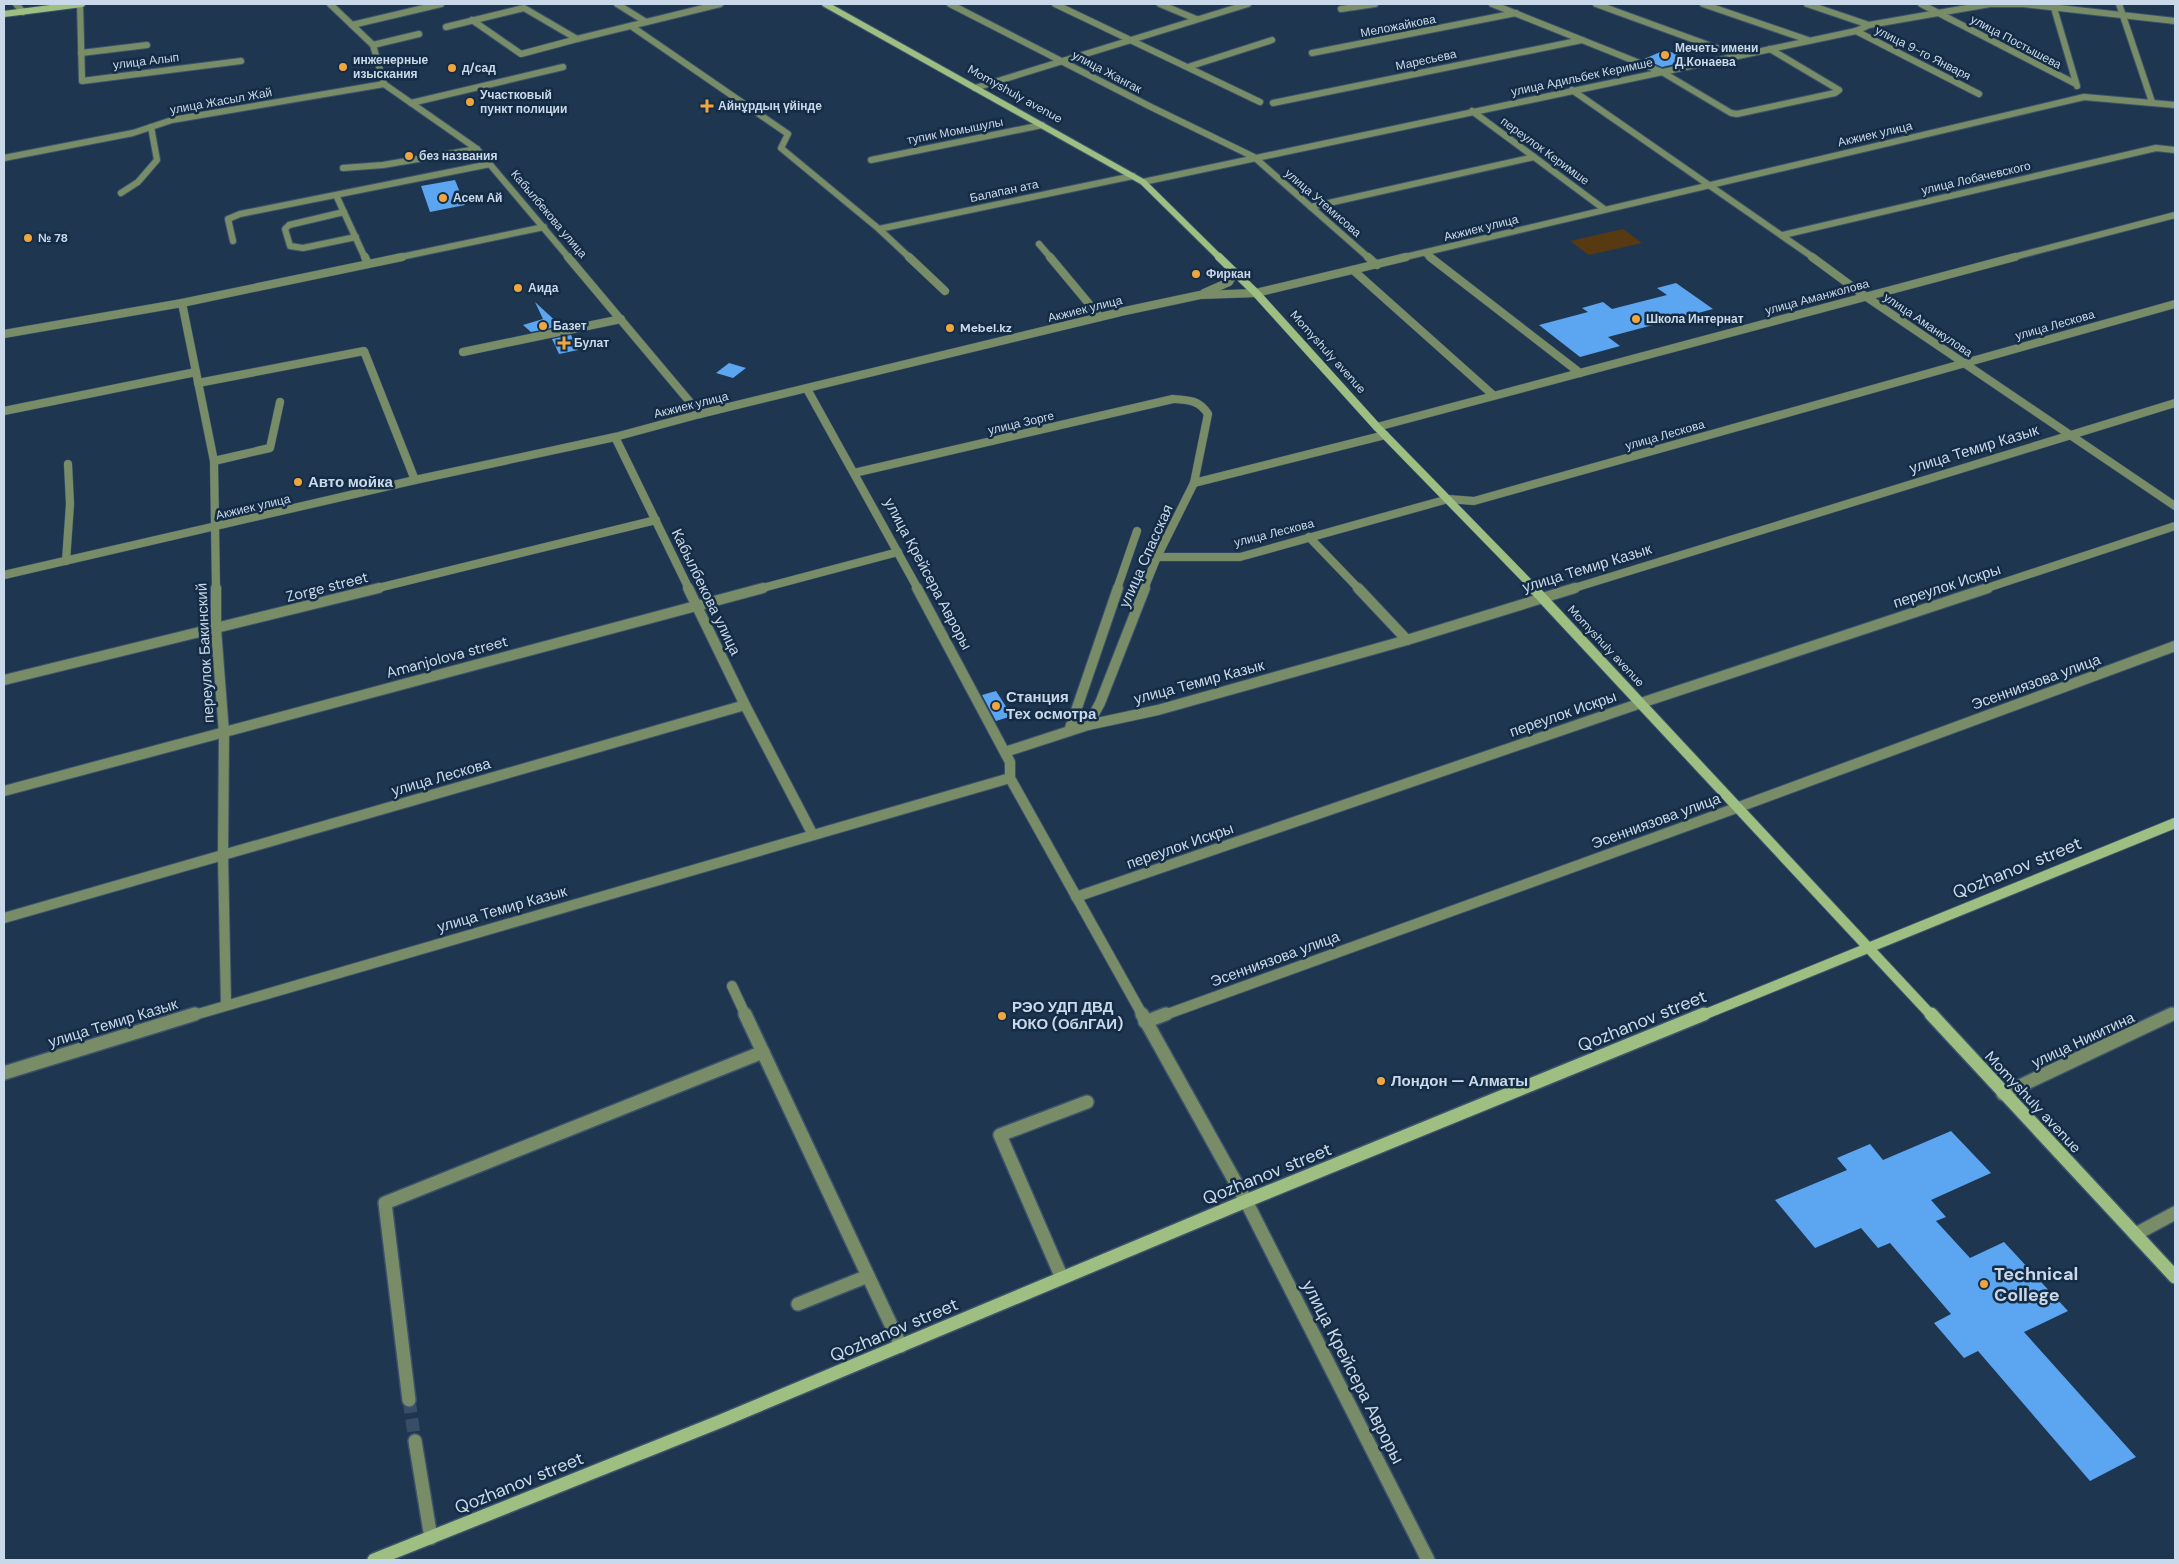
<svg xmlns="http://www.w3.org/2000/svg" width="2179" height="1564" viewBox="0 0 2179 1564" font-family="'DM Sans',sans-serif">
<rect width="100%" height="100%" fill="#1e3650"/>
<polygon fill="#573a12" points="1623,229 1642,243 1589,255 1570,241"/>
<g fill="#5ca5f1">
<polygon points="1665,50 1693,60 1662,67 1644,59"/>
<polygon points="455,180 465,205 430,212 421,186"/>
<polygon points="1676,283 1713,309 1608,337 1620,346 1580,357 1539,325 1588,312 1582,308 1603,302 1612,309 1667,295 1657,288"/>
<polygon points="535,302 561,326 531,332 523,325 543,319"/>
<polygon points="571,335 578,350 559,354 552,339"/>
<polygon points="729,363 746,368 733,378 716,373"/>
<polygon points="996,691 1012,716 996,721 982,695"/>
<polygon points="1951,1131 1991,1173 1931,1200 1946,1217 1936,1221 1970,1258 2004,1242 2068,1311 2024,1332 2136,1457 2090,1481 1978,1351 1964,1358 1934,1323 1951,1314 1890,1243 1878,1248 1861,1228 1815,1248 1775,1200 1847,1170 1837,1158 1870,1144 1883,1160"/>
</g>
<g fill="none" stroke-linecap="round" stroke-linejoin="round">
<polyline stroke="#384e67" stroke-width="13" stroke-dasharray="13 6" stroke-linecap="butt" points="409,1400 415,1441"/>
<defs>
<g id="minor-far3">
<polyline points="16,4 23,12"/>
<polyline points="80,4 82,81 241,61"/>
<polyline points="330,4 373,45 384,84 477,149 569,258"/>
<polyline points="617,4 646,22"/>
<polyline points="950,4 1151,107 1254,157 1369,258"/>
<polyline points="1055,4 1260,102"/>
<polyline points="1160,4 1196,19"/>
<polyline points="1492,4 1662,72 1731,113 1737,114 1835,93 1839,90 1770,49"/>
<polyline points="1596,4 1736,55"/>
<polyline points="1703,4 1808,40"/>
<polyline points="1807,4 1869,25"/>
<polyline points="1921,4 2076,84"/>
<polyline points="2119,4 2152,102"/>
<polyline points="2054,8 2077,86"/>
<polyline points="1341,9 1375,4"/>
<polyline points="472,20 521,54 577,39"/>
<polyline points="352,25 441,4"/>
<polyline points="631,26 788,134 781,148 879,229 910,258"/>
<polyline points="446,27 524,8 577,39 720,4"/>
<polyline points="1856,31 1979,94"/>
<polyline points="373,45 419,34"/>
<polyline points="81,53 147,45"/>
<polyline points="1312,53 1516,13"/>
<polyline points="1188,67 1272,40"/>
<polyline points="975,88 1248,4"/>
<polyline points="1572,90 1814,258"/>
<polyline points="411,103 563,67"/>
<polyline points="1273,103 1582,40"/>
<polyline points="1472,111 1604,209"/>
<polyline points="4,158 133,133 172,120 384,84"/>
<polyline points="871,160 1042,125"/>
<polyline points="343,168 383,165 477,149"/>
<polyline points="121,193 138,182 157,160 151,127"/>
<polyline points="336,195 365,258"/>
<polyline points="1311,207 1534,157"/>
<polyline points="344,212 289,225 285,229 290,246 303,248 356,237"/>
<polyline points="879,229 1133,176"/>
<polyline points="1783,235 2156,148 2175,150"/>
<polyline points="233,241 228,219 240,214 490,164"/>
<polyline points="1039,244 1051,258"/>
<polyline points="1425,253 1431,258"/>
<polyline points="396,258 544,227"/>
<polyline points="1401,258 2084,97 2175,105"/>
<polyline points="2010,258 2175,215"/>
</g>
<g id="minor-far2">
<polyline points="365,257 368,264"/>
<polyline points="568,257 700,414"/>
<polyline points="909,257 945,291"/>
<polyline points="1050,257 1100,317"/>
<polyline points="1368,257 1377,265"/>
<polyline points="1430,257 1580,373"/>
<polyline points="1812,257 1865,296 2175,506"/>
<polyline points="1353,270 1493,395"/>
<polyline points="1204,293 1229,282 1235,272"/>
<polyline points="182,303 214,461 216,589"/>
<polyline points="4,334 182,303 402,257"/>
<polyline points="463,352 621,319"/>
<polyline points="198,383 364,351 415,480"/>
<polyline points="807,389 918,589"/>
<polyline points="4,411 196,372"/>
<polyline points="1377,427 2015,257"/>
<polyline points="615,437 689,589"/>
<polyline points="214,461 270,448 280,402"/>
<path d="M854 473 1173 399C1189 400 1199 400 1208 414L1194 483 1157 557 1144 589"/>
<polyline points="1194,483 1385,435"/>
<polyline points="1309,537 1359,589"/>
<polyline points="1157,557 1240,557 1448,499 1474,501 2175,304"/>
<polyline points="66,561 70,504 68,464"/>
<polyline points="4,575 415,480 615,437 700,414 1125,311 1200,295 1256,293 1406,257"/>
<polyline points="374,589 656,520"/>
<polyline points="759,589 898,552"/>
<polyline points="1117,589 1137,531"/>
<polyline points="1571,589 2175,403"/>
<polyline points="1984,589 2175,526"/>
</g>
<g id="minor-far1">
<polyline points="216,588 216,629 224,733 223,856 226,1005"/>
<polyline points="688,588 745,705"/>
<polyline points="917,588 1010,762 1010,778"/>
<polyline points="1358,588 1407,640"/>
<polyline points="4,680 379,588"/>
<polyline points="1088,725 1100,703 1145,588"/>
<polyline points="1069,731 1118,588"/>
<polyline points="1005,752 1088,725 1158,710 1407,640 1575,588"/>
<polyline points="1010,778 1143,1016"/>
<polyline points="4,791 763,588"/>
<polyline points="1076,897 1641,703 1988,588"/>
<polyline points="4,918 745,705 813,835"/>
<polyline points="732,986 746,1016"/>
<polyline points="191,1016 1010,778"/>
<polyline points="1162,1016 1739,807 2175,646"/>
<polyline points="2169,1016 2175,1013"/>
</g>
<g id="minor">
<polyline points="745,1014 901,1346"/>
<polyline points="1142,1014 1246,1201 1428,1560"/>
<polyline points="1145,1022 1166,1014"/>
<polyline points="4,1073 195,1014"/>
<polyline points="2003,1094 2172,1014"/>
<polyline points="2136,1234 2175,1213"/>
<polyline points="1062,1278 1000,1135 1087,1102"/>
<polyline points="798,1304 868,1276"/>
<polyline points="409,1400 385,1203 763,1052"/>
<polyline points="415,1441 431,1538"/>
</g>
<polyline id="tertiary" points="1143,182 1856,31 1869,25 1990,4 2023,4 2175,21"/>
<g id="secondary-far3">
<polyline points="825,4 1143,182 1220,258"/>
<polyline points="4,14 82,4"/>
</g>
<polyline id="secondary-far2" points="1219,257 1256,293 1377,427 1535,589"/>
<g id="secondary-far1">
<polyline points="1533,588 1932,1016"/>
<polyline points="1701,1016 2175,823"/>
</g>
<g id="secondary">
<polyline points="1931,1014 2175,1277"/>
<polyline points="374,1560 721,1421 1246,1201 1704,1014"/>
</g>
</defs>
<use href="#minor-far3" stroke="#3d536c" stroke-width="8"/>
<use href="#minor-far2" stroke="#3d536c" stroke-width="9"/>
<use href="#minor-far1" stroke="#3d536c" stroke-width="12"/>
<use href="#minor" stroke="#3d536c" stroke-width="16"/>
<use href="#tertiary" stroke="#3d536c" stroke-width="8"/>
<use href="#secondary-far3" stroke="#3d536c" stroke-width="8"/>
<use href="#secondary-far2" stroke="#3d536c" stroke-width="9"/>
<use href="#secondary-far1" stroke="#3d536c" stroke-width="12"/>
<use href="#secondary" stroke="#3d536c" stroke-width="16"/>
<use href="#minor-far3" stroke="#788d67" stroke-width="6"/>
<use href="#minor-far2" stroke="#788d67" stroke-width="8"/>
<use href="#minor-far1" stroke="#788d67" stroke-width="10"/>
<use href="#minor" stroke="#788d67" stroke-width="13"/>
<use href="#tertiary" stroke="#788d67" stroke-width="6"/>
<use href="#secondary-far3" stroke="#9ebf81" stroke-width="6"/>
<use href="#secondary-far2" stroke="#9ebf81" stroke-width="8"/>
<use href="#secondary-far1" stroke="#9ebf81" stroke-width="10"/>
<use href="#secondary" stroke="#9ebf81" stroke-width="13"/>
</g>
<g fill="#f0a63f" stroke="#142c45" stroke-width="2">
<circle cx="1665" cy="55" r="5"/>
<circle cx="343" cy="67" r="5"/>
<circle cx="452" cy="68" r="5"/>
<circle cx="470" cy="102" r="5"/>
<path d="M704.5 98.5h5v5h5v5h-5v5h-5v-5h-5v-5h5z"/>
<circle cx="409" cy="156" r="5"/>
<circle cx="443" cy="198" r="5"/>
<circle cx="28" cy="238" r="5"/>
<circle cx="1196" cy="274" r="5"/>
<circle cx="518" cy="288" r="5"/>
<circle cx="1636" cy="319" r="5"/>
<circle cx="543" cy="326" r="5"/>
<circle cx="950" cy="328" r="5"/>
<path d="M561.5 335.5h5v5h5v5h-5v5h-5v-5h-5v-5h5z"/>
<circle cx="298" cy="482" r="5"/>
<circle cx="996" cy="706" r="5"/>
<circle cx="1002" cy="1016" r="5"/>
<circle cx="1381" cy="1081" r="5"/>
<circle cx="1984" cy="1284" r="5"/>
</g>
<g text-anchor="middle" stroke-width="5" stroke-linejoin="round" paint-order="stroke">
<g font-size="12" fill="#cad9e9" stroke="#142c45">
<text transform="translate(1398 26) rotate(-11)" y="4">Меложайкова</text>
<text transform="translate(2016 42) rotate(28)" y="4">улица Постышева</text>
<text transform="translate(1923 53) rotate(27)" y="4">улица 9-го Января</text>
<text transform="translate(1426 60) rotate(-12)" y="4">Маресьева</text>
<text transform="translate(146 61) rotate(-7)" y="4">улица Алып</text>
<text transform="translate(1107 72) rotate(28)" y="4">улица Жангак</text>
<text transform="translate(1582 77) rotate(-12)" y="4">улица Адильбек Керимше</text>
<text transform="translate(1015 94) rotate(29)" y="4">Momyshuly avenue</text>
<text transform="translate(221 101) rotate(-10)" y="4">улица Жасыл Жай</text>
<text transform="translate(955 131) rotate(-11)" y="4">тупик Момышулы</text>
<text transform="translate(1875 134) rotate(-13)" y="4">Акжиек улица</text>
<text transform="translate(1545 151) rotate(36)" y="4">переулок Керимше</text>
<text transform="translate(1976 178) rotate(-13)" y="4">улица Лобачевского</text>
<text transform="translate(1004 191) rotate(-12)" y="4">Балапан ата</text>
<text transform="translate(1323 203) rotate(41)" y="4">улица Утемисова</text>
<text transform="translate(549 214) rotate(50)" y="4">Кабылбекова улица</text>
<text transform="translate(1481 228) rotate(-14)" y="4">Акжиек улица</text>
<text transform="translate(1817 297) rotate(-15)" y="4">улица Аманжолова</text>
<text transform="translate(1085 309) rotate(-14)" y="4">Акжиек улица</text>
<text transform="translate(1928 325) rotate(34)" y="4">улица Аманкулова</text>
<text transform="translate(2055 325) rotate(-16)" y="4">улица Лескова</text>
<text transform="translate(1328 352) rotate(48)" y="4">Momyshuly avenue</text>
<text transform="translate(691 405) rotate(-14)" y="4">Акжиек улица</text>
<text transform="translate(1021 423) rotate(-13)" y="4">улица Зорге</text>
<text transform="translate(1665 435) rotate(-16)" y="4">улица Лескова</text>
<text transform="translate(253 507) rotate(-13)" y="4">Акжиек улица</text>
<text transform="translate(1274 533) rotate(-14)" y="4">улица Лескова</text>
<text transform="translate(1606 646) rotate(47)" y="4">Momyshuly avenue</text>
</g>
<g font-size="12" font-weight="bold" fill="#cad9e9" stroke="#142c45" text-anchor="start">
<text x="1675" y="52">Мечеть имени<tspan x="1675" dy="14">Д.Конаева</tspan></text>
<text x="353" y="64">инженерные<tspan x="353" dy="14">изыскания</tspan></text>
<text x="462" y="72">д/сад</text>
<text x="480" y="99">Участковый<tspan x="480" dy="14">пункт полиции</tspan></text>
<text x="718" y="110">Айнұрдың үйінде</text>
<text x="419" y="160">без названия</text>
<text x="453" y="202">Асем Ай</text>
<text x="38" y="242">№ 78</text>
<text x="1206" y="278">Фиркан</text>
<text x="528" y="292">Аида</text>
<text x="1646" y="323">Школа Интернат</text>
<text x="553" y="330">Базет</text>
<text x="960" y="332">Mebel.kz</text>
<text x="574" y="347">Булат</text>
</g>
<g font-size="15" fill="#cad9e9" stroke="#142c45">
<text transform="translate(1974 449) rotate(-17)" y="5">улица Темир Казык</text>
<text transform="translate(1146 556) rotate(-66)" y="5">улица Спасская</text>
<text transform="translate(1587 568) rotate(-17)" y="5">улица Темир Казык</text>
<text transform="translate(928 574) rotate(62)" y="5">улица Крейсера Авроры</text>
<text transform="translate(1947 586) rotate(-18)" y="5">переулок Искры</text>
<text transform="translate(327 587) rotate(-14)" y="5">Zorge street</text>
<text transform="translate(706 592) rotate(64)" y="5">Кабылбекова улица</text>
<text transform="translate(205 653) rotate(-93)" y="5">переулок Бакинский</text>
<text transform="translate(447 657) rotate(-15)" y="5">Amanjolova street</text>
<text transform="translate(1199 682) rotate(-15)" y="5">улица Темир Казык</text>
<text transform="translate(2036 682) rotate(-20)" y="5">Эсенниязова улица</text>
<text transform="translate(1563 714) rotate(-19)" y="5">переулок Искры</text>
<text transform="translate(441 777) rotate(-16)" y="5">улица Лескова</text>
<text transform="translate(1656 821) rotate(-20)" y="5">Эсенниязова улица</text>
<text transform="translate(1180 846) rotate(-19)" y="5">переулок Искры</text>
<text transform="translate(502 909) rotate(-16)" y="5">улица Темир Казык</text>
<text transform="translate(1275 959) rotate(-20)" y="5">Эсенниязова улица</text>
<text transform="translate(113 1023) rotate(-17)" y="5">улица Темир Казык</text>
<text transform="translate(2083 1040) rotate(-25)" y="5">улица Никитина</text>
<text transform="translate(2033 1102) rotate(47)" y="5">Momyshuly avenue</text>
</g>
<g font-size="15" font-weight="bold" fill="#cad9e9" stroke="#142c45" text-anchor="start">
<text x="308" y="487">Авто мойка</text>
<text x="1006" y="702">Станция<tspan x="1006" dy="17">Тех осмотра</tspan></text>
<text x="1012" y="1012">РЭО УДП ДВД<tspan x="1012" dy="17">ЮКО (ОблГАИ)</tspan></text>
<text x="1391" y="1086">Лондон — Алматы</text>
</g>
<g font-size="18" fill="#cad9e9" stroke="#142c45">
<text transform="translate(2017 868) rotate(-22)" y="6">Qozhanov street</text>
<text transform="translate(1642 1021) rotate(-22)" y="6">Qozhanov street</text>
<text transform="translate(1267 1174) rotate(-22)" y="6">Qozhanov street</text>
<text transform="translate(894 1330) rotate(-23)" y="6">Qozhanov street</text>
<text transform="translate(1353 1372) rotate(63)" y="6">улица Крейсера Авроры</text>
<text transform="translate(519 1483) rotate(-22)" y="6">Qozhanov street</text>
</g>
<g font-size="18" font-weight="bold" fill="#cad9e9" stroke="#142c45" text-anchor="start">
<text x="1994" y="1280">Technical<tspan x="1994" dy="21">College</tspan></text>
</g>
</g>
<rect width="2179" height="1564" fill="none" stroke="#cad9e9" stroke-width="10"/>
</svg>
